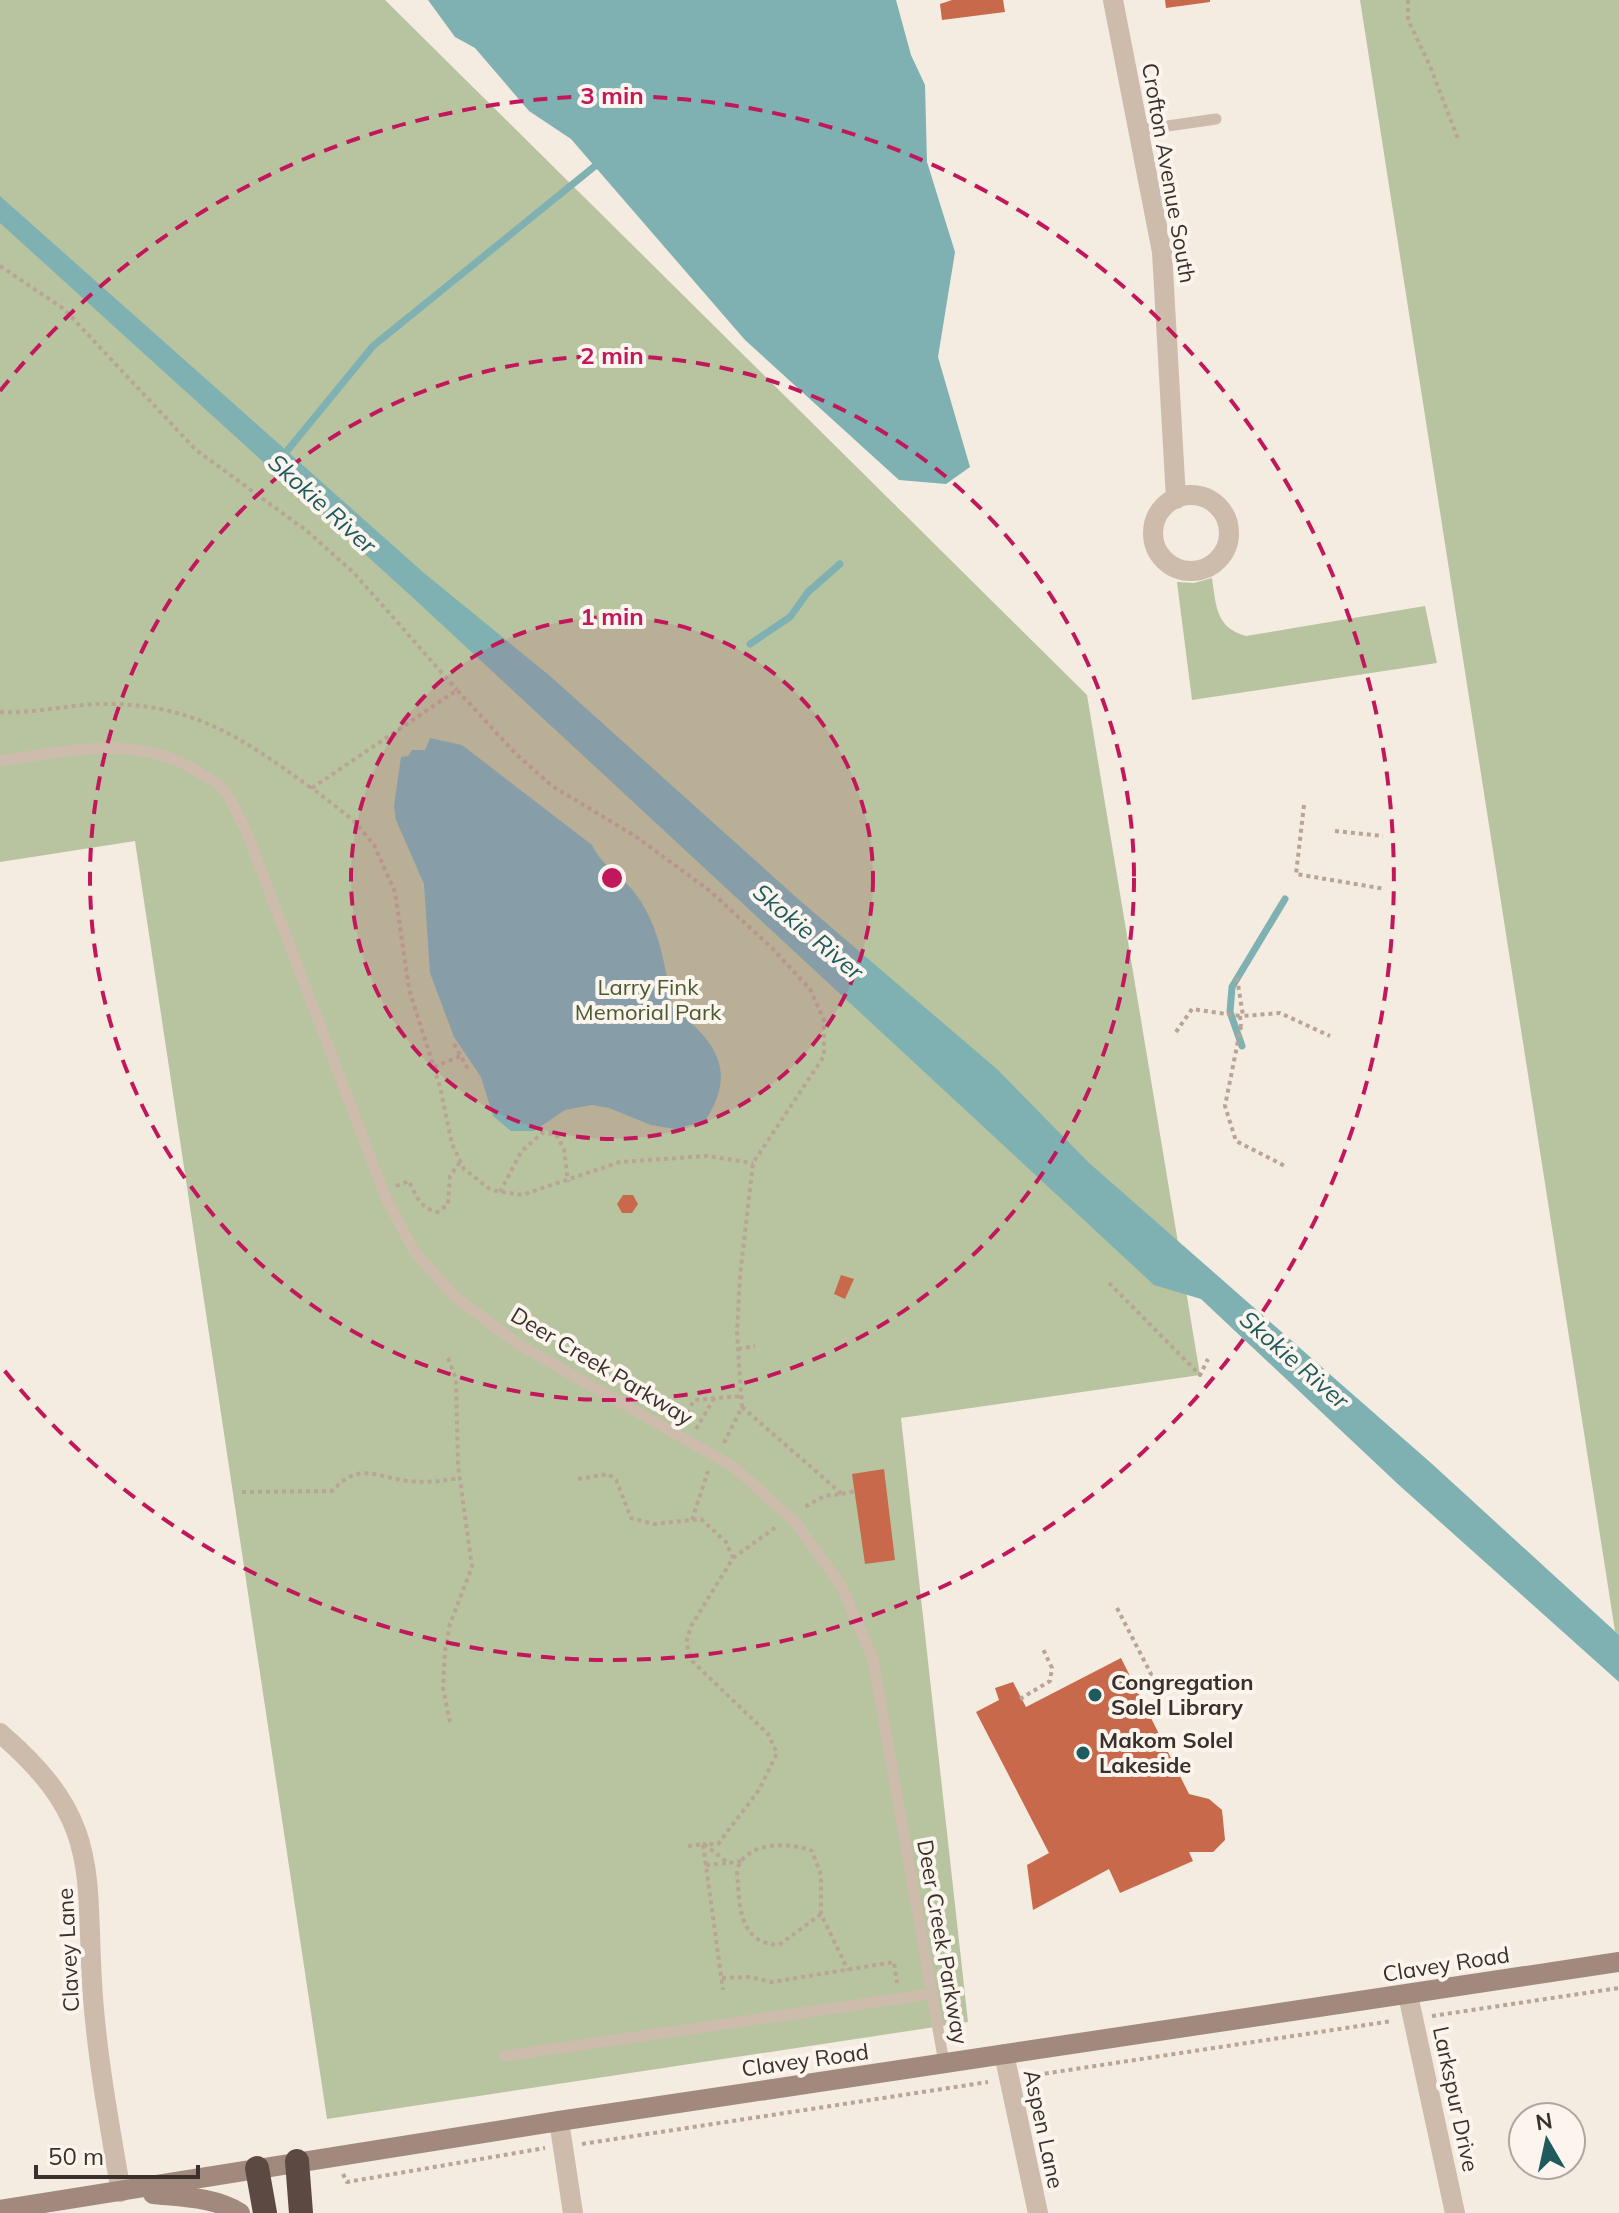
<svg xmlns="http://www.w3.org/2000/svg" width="1619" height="2213" viewBox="0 0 1619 2213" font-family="Mulish,sans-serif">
<rect width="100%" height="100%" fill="#f4ebe1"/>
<g fill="#b8c4a0">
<polygon points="0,0 385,0 1087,695 1200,1375 901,1418 968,2022 327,2119 135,841 0,862"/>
<polygon points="1360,0 1619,0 1619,1635 1615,1631"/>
<path d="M1212 578C1216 606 1216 628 1246 636L1425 606 1437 663 1192 700 1177 582 1194 583Z"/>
</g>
<g fill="#7fb0b2">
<polygon points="428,0 896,0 911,55 925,85 927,162 955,252 938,357 970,467 946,484 899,480 745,340 571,139 529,111 475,48 455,37"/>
<polygon points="0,196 424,573 550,676 797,898 998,1070 1088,1162 1431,1463 1619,1635 1619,1682 1400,1486 1201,1299 1154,1285 410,595 0,223"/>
<path d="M430 738 462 745 592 845C601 864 616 872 629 886 659 919 665 965 672 1007 716 1041 738 1071 705 1121L675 1129 651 1125 609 1108 592 1105 565 1110 534 1131H511L493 1116 481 1077 454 1037 430 973 424 884 396 820 394 806 401 757 408 756 412 750H425Z"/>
</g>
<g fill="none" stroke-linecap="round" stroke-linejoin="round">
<g stroke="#7fb0b2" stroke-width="7">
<polyline points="282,457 373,346 595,166"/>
<polyline points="750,644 790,617 808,592 840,564"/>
<polyline points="1242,1046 1230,1012 1232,987 1285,899"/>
</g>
</g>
<g fill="#c8694b">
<polygon points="952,0 1003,0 1005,12 942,20 940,4"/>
<polygon points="1165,0 1210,0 1210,2 1166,8"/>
<polygon points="623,1195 633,1195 638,1204 632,1213 622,1213 617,1204"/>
<polygon points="841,1275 854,1279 845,1299 834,1294"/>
<polygon points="884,1469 895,1560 865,1564 852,1474"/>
<polygon points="1121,1658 1189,1794 1209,1799 1222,1810 1225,1840 1213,1852 1189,1852 1193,1861 1120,1893 1109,1869 1033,1910 1027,1865 1049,1853 976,1712 999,1700 995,1688 1013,1682 1026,1707"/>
</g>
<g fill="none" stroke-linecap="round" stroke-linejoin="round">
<g stroke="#b9a596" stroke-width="4" stroke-dasharray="4 4" stroke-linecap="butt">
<polyline points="1408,0 1408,20 1430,66 1458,139"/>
<polyline points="0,266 64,309 196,450 307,531 354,573 457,690"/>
<path d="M0 712C33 714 66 705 98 704 190 702 240 736 311 788"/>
<polyline points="1304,805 1296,874 1385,889"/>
<polyline points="1335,831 1383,836"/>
<polyline points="1237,978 1243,1016 1280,1013 1330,1036"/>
<polyline points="1241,1026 1225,1106 1236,1141 1285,1166"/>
<polyline points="1176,1032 1192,1009 1240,1016"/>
<polyline points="454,1044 468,1069"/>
<polyline points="434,1067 461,1056"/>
<path d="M396 1186 409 1181C416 1195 420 1209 438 1212L448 1204 450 1176 460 1162"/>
<polyline points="500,1192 521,1152 542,1133 556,1134 564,1149 568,1182"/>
<polyline points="1109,1283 1200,1375 1208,1359"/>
<polyline points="738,1349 755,1346"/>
<polyline points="448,1358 456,1379 458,1465 472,1567 450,1624 445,1651 443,1688 450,1722"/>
<polyline points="742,1407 842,1494 824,1496 803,1508"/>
<polyline points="683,1420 694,1400 741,1396"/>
<polyline points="696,1429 715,1397"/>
<polyline points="724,1443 742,1407 737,1333 740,1276 753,1163 824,1056 824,1020 810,989 772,948 710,891 635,836 552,786 515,753 457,690 312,788 353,820 374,845 395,892 409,989 440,1087 452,1144 464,1169 491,1190 522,1195 620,1162 707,1156 753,1163"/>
<polyline points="578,1479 608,1474 616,1480 631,1518 654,1524 701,1519 726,1542 733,1558 691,1626 686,1643 693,1662 768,1734 777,1753 759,1790 718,1844 703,1844"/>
<path d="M242 1492 332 1491C360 1461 375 1477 408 1481 426 1483 442 1481 460 1478"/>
<polyline points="842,1494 855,1491"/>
<polyline points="692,1520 708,1471"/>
<polyline points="733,1558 776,1527"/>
<polyline points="1117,1608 1151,1674 1133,1684"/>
<polyline points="1020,1699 1050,1681 1052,1668 1042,1647"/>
<polyline points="704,1844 728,1863 743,1861"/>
<polyline points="688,1846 703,1844 723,1990"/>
<polyline points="706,1865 728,1863"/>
<path d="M821 1914 779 1945C744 1943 740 1916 738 1886 738 1880 736 1873 738 1867 749 1841 791 1842 812 1851L821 1875V1914L848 1970"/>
<polyline points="722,1978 749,1977 772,1982 894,1962 897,1983"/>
<polyline points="1432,2016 1619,1988"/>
<polyline points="1029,2076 1392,2021"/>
<polyline points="582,2144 988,2082"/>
<polyline points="343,2174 347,2182 545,2148"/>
</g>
<g stroke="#cdbbac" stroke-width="11">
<polyline points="1140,130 1216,119"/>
<path d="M0 761C71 751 140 732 203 775 210 779 219 783 223 789 233 801 240 819 247 833L386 1198 414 1251 454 1296 518 1344 734 1467 796 1523 842 1587 873 1659 944 2063"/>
<polyline points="505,2056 931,1994"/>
</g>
<g stroke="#cdbbac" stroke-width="20">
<polyline points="1113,0 1162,252 1176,499"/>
<circle cx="1191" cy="533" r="38"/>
<path d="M0 1733C105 1823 84 1874 93 1998 98 2063 110 2128 121 2192"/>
<polyline points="1408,1995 1455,2213"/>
<polyline points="1004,2054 1038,2213"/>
<polyline points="559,2121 573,2213"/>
</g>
<g stroke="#a18a7d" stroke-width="20">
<path d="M153 2194C183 2197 214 2197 240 2213"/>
<polyline points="0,2210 559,2121 1619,1962"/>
</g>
<g stroke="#5c4a42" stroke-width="24">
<polyline points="297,2161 301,2213"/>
<polyline points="257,2168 265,2213"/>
</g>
<polyline stroke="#b9a596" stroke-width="4" stroke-dasharray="4 4" stroke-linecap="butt" points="1240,1016 1241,1026"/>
</g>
<circle cx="612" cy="878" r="261" fill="#c2185b" fill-opacity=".12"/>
<g fill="none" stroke="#c2185b" stroke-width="4" stroke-dasharray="14 10">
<circle cx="612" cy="878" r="261"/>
<circle cx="612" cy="878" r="522"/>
<path d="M0 391A782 782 0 1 1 0 1365"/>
</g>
<g fill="#1f5a5e" stroke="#fbf5ee" stroke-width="3">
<circle cx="1095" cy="1695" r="8"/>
<circle cx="1083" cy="1753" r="8"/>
</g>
<g text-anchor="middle" stroke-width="8" stroke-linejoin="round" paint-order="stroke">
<g font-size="22" fill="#3b302b" stroke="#fbf5ee">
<text transform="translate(1169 173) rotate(80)" y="8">Crofton Avenue South</text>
<text transform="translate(602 1366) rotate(31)" y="8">Deer Creek Parkway</text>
<text transform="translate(943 1942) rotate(80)" y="8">Deer Creek Parkway</text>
<text transform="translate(68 1950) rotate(-93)" y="8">Clavey Lane</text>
<text transform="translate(1446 1964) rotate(-9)" y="8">Clavey Road</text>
<text transform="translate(805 2060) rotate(-8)" y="8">Clavey Road</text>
<text transform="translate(1456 2099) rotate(78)" y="8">Larkspur Drive</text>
<text transform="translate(1044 2129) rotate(78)" y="8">Aspen Lane</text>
</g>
<g font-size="22" fill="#4a5a2e" stroke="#fbf5ee">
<text x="648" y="995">Larry Fink<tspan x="648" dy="25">Memorial Park</tspan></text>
</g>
<g font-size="22" font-weight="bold" fill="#3b302b" stroke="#fbf5ee" text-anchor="start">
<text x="1111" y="1690">Congregation<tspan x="1111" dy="25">Solel Library</tspan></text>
<text x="1099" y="1748">Makom Solel<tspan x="1099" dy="25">Lakeside</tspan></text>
</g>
<g font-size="24" font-style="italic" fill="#1f5a5e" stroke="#fbf5ee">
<text transform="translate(322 504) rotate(42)" y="8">Skokie River</text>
<text transform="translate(808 932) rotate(40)" y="8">Skokie River</text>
<text transform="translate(1294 1360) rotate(41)" y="8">Skokie River</text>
</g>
</g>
<circle cx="612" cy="878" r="12" fill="#c2185b" stroke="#fbf5ee" stroke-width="4"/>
<g font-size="24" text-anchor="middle" font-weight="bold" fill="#c2185b" stroke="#fbf5ee" stroke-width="8" stroke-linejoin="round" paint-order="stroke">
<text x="612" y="104">3 min</text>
<text x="612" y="364">2 min</text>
<text x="612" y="625">1 min</text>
</g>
<g transform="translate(1547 2141) rotate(351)"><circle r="38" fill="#fbf5ee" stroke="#aea6a0" stroke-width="2"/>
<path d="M0-6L14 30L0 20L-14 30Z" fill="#1f5a5e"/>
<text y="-12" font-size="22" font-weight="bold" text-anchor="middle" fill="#3b302b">N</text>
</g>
<path d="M36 2165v12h162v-12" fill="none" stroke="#3b302b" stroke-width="4"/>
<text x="48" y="2165" font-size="24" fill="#3b302b" stroke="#fbf5ee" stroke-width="6" paint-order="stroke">50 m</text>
</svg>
